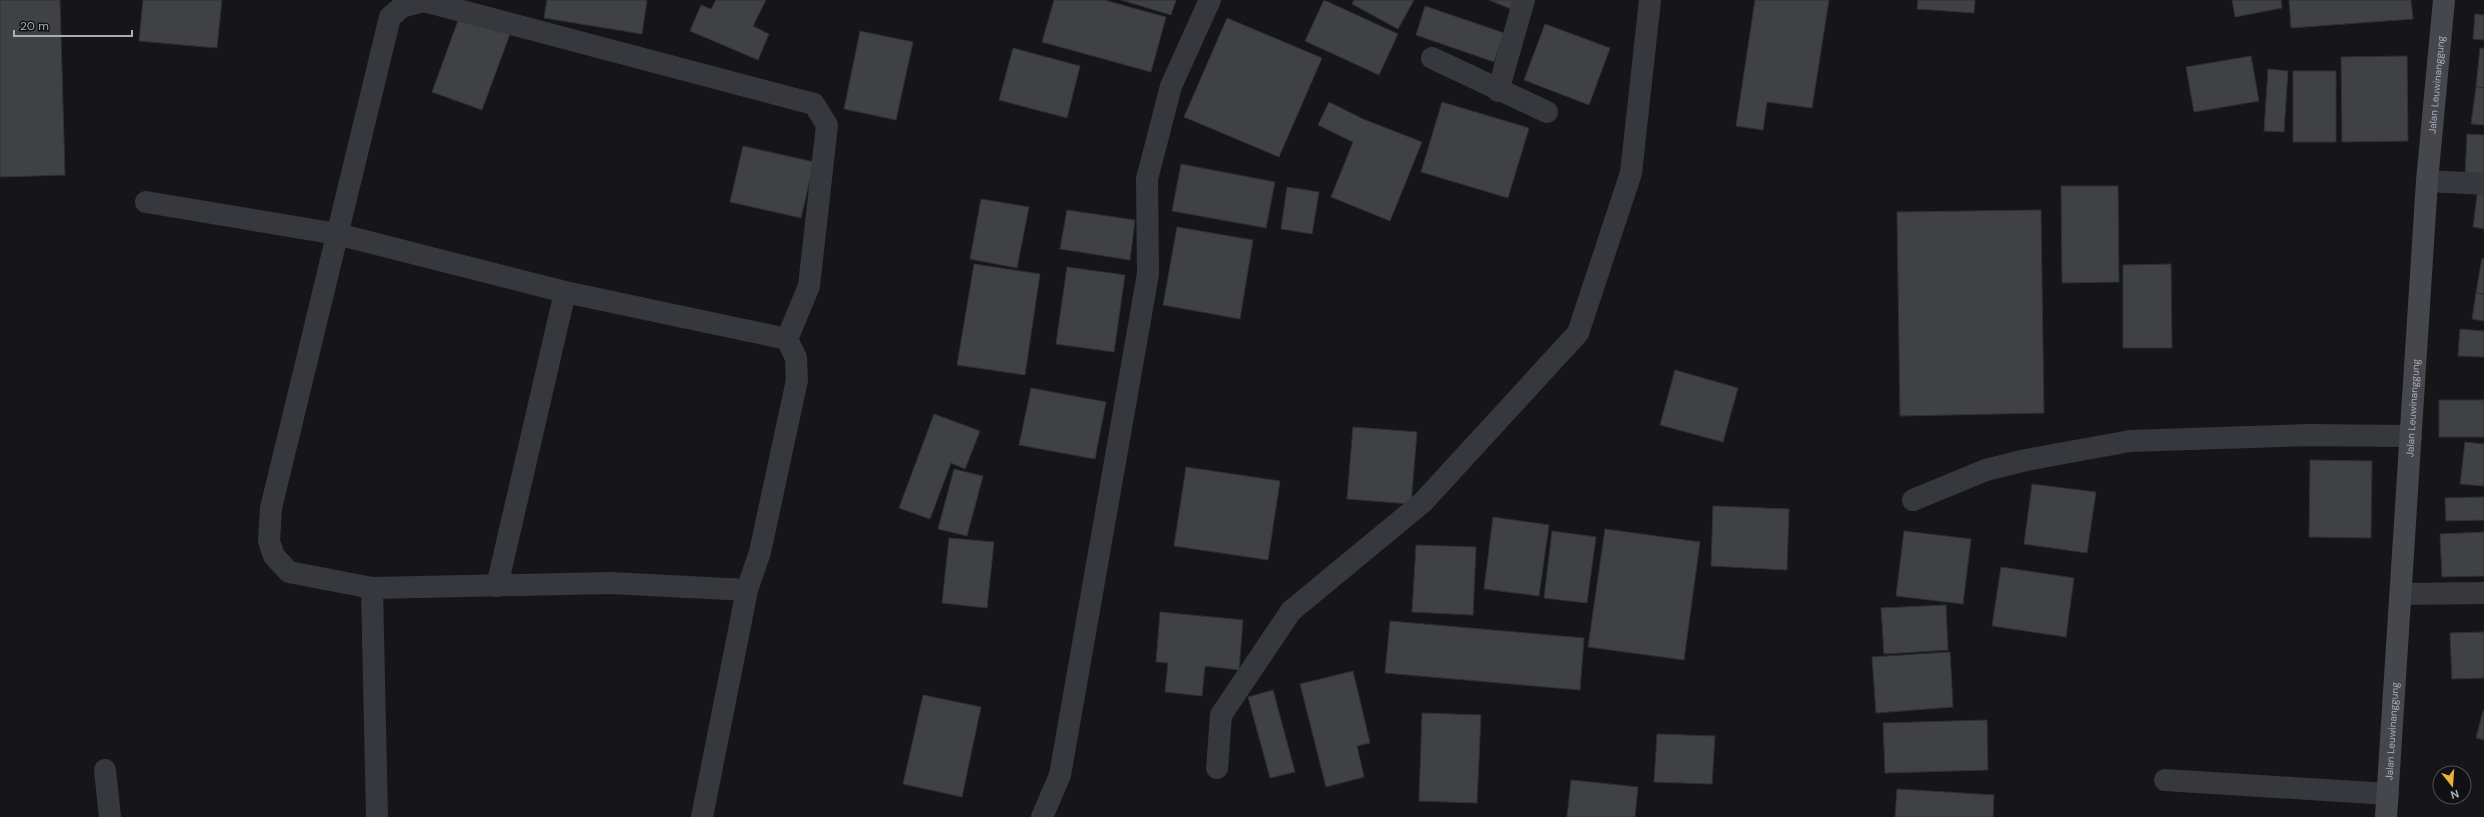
<svg xmlns="http://www.w3.org/2000/svg" width="2484" height="817" viewBox="0 0 2484 817" font-family="'DM Sans',sans-serif">
<rect width="100%" height="100%" fill="#161618"/>
<g fill="#404145" stroke="#303034">
<polygon points="0,0 60,0 65,175 0,177"/>
<polygon points="143,0 222,0 217,48 139,41"/>
<polygon points="547,0 647,0 642,34 544,18"/>
<polygon points="716,0 766,0 753,26 769,34 758,60 690,31 701,5 711,9"/>
<polygon points="1054,0 1104,0 1166,17 1151,72 1042,42"/>
<polygon points="1121,0 1176,0 1171,15"/>
<polygon points="1324,0 1398,34 1379,75 1305,41"/>
<polygon points="1354,0 1414,0 1398,29 1352,4"/>
<polygon points="1489,0 1517,0 1513,10"/>
<polygon points="1755,0 1829,0 1812,108 1767,102 1763,130 1736,126"/>
<polygon points="1918,0 1975,0 1974,13 1917,9"/>
<polygon points="2232,0 2281,0 2282,8 2235,17"/>
<polygon points="2289,0 2411,0 2413,19 2291,28"/>
<polygon points="1425,6 1504,33 1494,62 1416,35"/>
<polygon points="2475,14 2484,15 2484,40 2473,39"/>
<polygon points="460,15 510,34 482,110 432,92"/>
<polygon points="1227,18 1322,58 1279,157 1184,117"/>
<polygon points="1545,24 1610,48 1589,105 1524,80"/>
<polygon points="860,31 913,42 896,120 844,109"/>
<polygon points="1013,48 1080,66 1067,118 999,100"/>
<polygon points="2480,48 2484,49 2484,88 2476,87"/>
<polygon points="2251,56 2259,101 2194,112 2186,67"/>
<polygon points="2407,56 2408,141 2342,142 2341,57"/>
<polygon points="2268,69 2288,71 2284,132 2264,131"/>
<rect x="2293" y="71" width="43" height="71"/>
<polygon points="2476,87 2484,88 2484,125 2471,124"/>
<polygon points="1329,102 1363,119 1422,142 1390,221 1331,197 1353,142 1318,125"/>
<polygon points="1442,102 1529,128 1508,198 1421,172"/>
<polygon points="2467,134 2484,135 2484,179 2465,178"/>
<polygon points="743,146 814,162 801,218 730,202"/>
<polygon points="1181,164 1275,182 1266,228 1172,211"/>
<polygon points="2061,186 2118,186 2119,282 2062,283"/>
<polygon points="1287,187 1319,192 1312,234 1281,229"/>
<polygon points="2478,187 2484,188 2484,229 2473,227"/>
<polygon points="981,199 1029,207 1017,268 970,259"/>
<polygon points="1067,210 1135,220 1130,260 1060,249"/>
<polygon points="2041,210 2044,413 1900,416 1897,212"/>
<polygon points="1177,227 1253,240 1240,319 1163,305"/>
<polygon points="2482,258 2484,259 2484,294 2476,293"/>
<polygon points="974,264 1040,274 1025,375 957,365"/>
<polygon points="2171,264 2172,348 2123,348 2123,265"/>
<polygon points="1067,267 1125,275 1114,352 1056,344"/>
<polygon points="2476,293 2484,294 2484,321 2472,319"/>
<polygon points="2460,329 2484,331 2484,357 2458,356"/>
<polygon points="1675,370 1738,388 1723,442 1660,425"/>
<polygon points="1031,388 1106,402 1095,459 1019,445"/>
<rect x="2439" y="400" width="45" height="37"/>
<polygon points="934,414 980,431 965,469 951,463 930,519 899,508"/>
<polygon points="1353,427 1417,432 1411,504 1347,499"/>
<polygon points="2465,442 2484,444 2484,486 2460,484"/>
<polygon points="2310,460 2372,461 2371,538 2309,537"/>
<polygon points="1186,467 1280,481 1268,560 1174,546"/>
<polygon points="954,469 983,476 967,536 938,529"/>
<polygon points="2032,484 2096,492 2087,553 2024,544"/>
<polygon points="2484,497 2484,520 2446,521 2445,498"/>
<polygon points="1713,506 1789,509 1787,570 1711,566"/>
<polygon points="1493,517 1549,525 1539,596 1484,589"/>
<polygon points="1605,529 1700,542 1684,660 1588,647"/>
<polygon points="1552,531 1596,537 1587,603 1544,598"/>
<polygon points="1904,531 1971,539 1963,604 1896,596"/>
<polygon points="2484,532 2484,576 2442,577 2440,534"/>
<polygon points="949,538 994,542 987,608 942,603"/>
<polygon points="1416,545 1476,547 1473,615 1412,612"/>
<polygon points="2001,567 2074,578 2066,637 1992,626"/>
<polygon points="1946,605 1948,650 1884,654 1881,608"/>
<polygon points="1160,612 1243,620 1239,670 1205,666 1202,696 1165,692 1168,663 1156,662"/>
<polygon points="1390,621 1584,638 1580,690 1385,673"/>
<polygon points="2484,632 2484,678 2452,679 2450,633"/>
<polygon points="1950,652 1953,707 1876,713 1872,657"/>
<polygon points="1353,671 1370,743 1357,746 1364,777 1326,787 1300,684"/>
<polygon points="1273,690 1295,772 1270,778 1248,697"/>
<polygon points="923,695 981,707 962,797 903,784"/>
<polygon points="2483,711 2484,711 2484,740 2476,738"/>
<polygon points="1422,713 1481,715 1477,803 1419,801"/>
<polygon points="1987,720 1988,770 1885,773 1883,723"/>
<polygon points="1657,734 1715,736 1712,784 1654,782"/>
<polygon points="1571,780 1638,787 1635,817 1567,817"/>
<polygon points="1897,789 1994,795 1993,817 1895,817"/>
</g>
<g fill="none" stroke-linecap="round" stroke-linejoin="round">
<g stroke="#37383d" stroke-width="22">
<polyline points="1432,58 1547,112"/>
<polyline points="1498,91 1524,0"/>
<polyline points="2427,181 2484,184"/>
<polyline points="146,202 337,234 565,292 787,339"/>
<polyline points="1913,500 1986,470 2026,460 2130,441 2307,435 2411,436"/>
<polyline points="497,586 565,292"/>
<polyline points="372,588 377,817"/>
<polyline points="2401,594 2484,593"/>
<polyline points="1217,768 1221,715 1291,611 1423,502 1578,333 1631,173 1650,0"/>
<polyline points="105,770 110,817"/>
<polyline points="2165,780 2388,794"/>
<polyline points="702,817 747,590 760,552 797,380 796,358 787,339 809,286 827,125 814,104 424,1 402,7 390,17 271,508 269,541 274,556 289,572 372,588 610,583 747,590"/>
<polyline points="1042,817 1060,775 1148,274 1147,179 1171,86 1210,0"/>
</g>
<path stroke="#45474d" stroke-width="22" id="s1" d="M2386 817 2427 181 2444 0"/>
</g>
<g text-anchor="middle" stroke-width="3.5" stroke-linejoin="round" paint-order="stroke">
<g font-size="10" fill="#a8adb8" stroke="#111113">
<text dy="4" stroke="none"><textPath href="#s1" startOffset="734">Jalan Leuwinanggung</textPath></text>
<text dy="4" stroke="none"><textPath href="#s1" startOffset="410">Jalan Leuwinanggung</textPath></text>
<text dy="4" stroke="none"><textPath href="#s1" startOffset="86">Jalan Leuwinanggung</textPath></text>
</g>
</g>
<g transform="translate(2452 785) rotate(163)"><circle r="19" fill="#111113" stroke="#4d4f55"/>
<path d="M0-3L7 15L0 10L-7 15Z" fill="#f2b134"/>
<text y="-6" font-size="11" font-weight="bold" text-anchor="middle" fill="#a8adb8">N</text>
</g>
<path d="M14 30v6h118v-6" fill="none" stroke="#a8adb8" stroke-width="2"/>
<text x="20" y="30" font-size="12" fill="#a8adb8" stroke="#111113" stroke-width="3" paint-order="stroke">20 m</text>
</svg>
